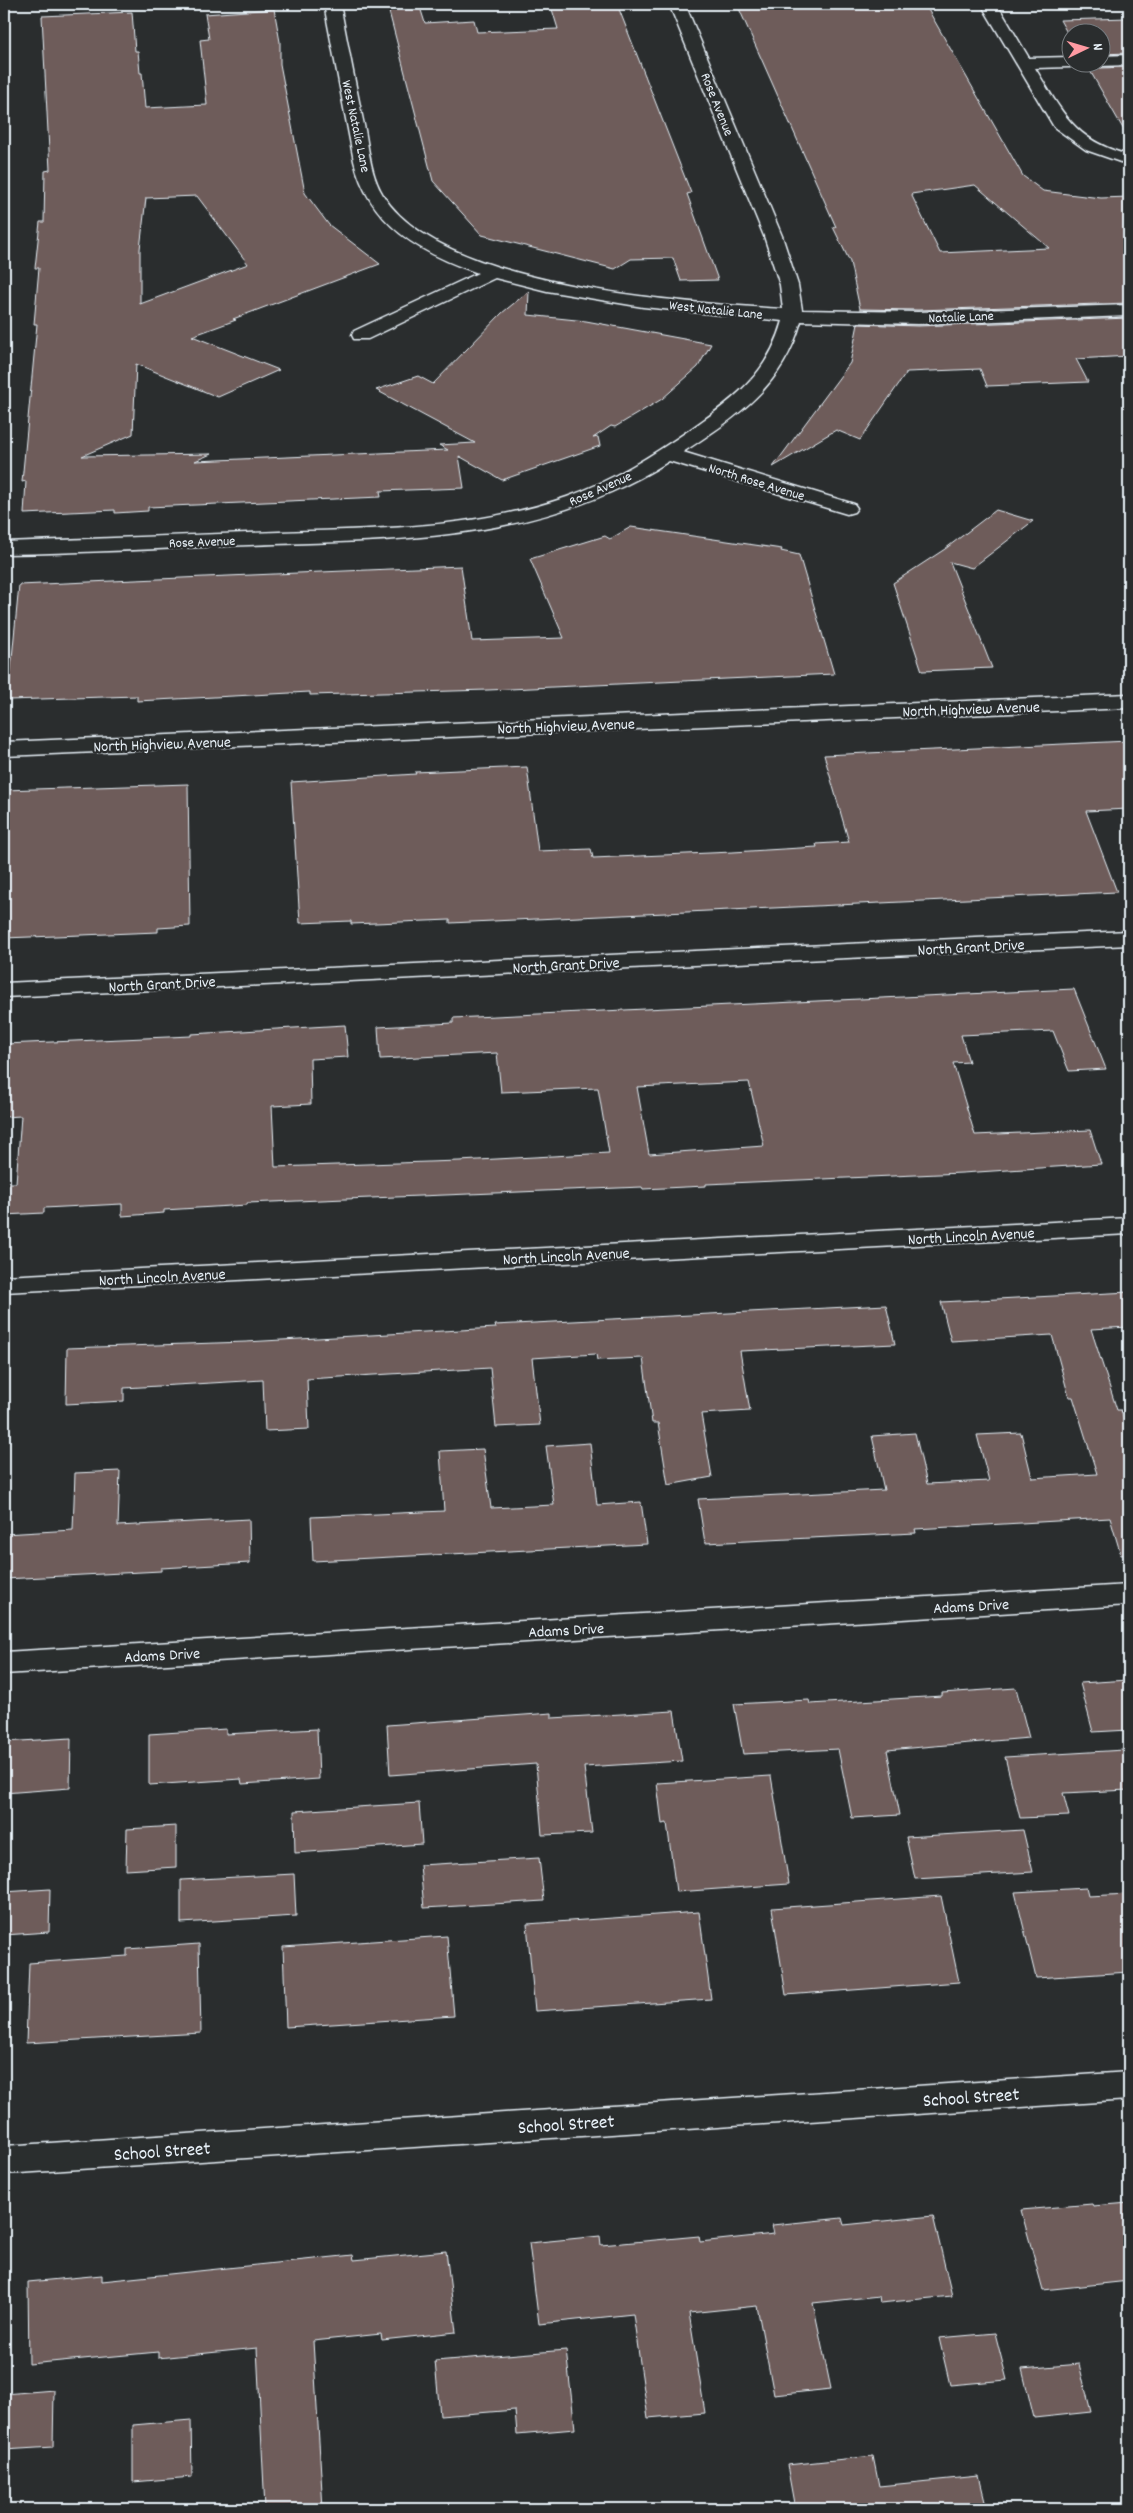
<svg xmlns="http://www.w3.org/2000/svg" width="1133" height="2513" viewBox="0 0 1133 2513" font-family="Dekko,sans-serif">
<rect width="100%" height="100%" fill="#2a2d2e"/>
<filter id="ink" filterUnits="userSpaceOnUse"><feTurbulence type="fractalNoise" baseFrequency=".02" numOctaves="2"/><feDisplacementMap in="SourceGraphic" scale="10" xChannelSelector="R" yChannelSelector="G"/><feConvolveMatrix kernelMatrix="1 2 1 2 8 2 1 2 1" color-interpolation-filters="sRGB"/></filter>
<g filter="url(#ink)">
<g fill="#6e5c5a" stroke="#e8f1f8" fill-rule="evenodd">
<polygon points="387,4 419,4 425,23 474,20 477,32 558,29 551,6 617,4 691,193 687,194 718,280 681,281 673,258 631,259 615,269 482,235 433,181"/>
<path d="M737 4H869L872 8 926 6 1023 176 1043 191 1101 198 1129 197V303L918 310 860 309 850 262 833 227H836ZM975 185 1049 248 940 253 911 194Z"/>
<path d="M274 9 280 42V64L305 193 329 225 380 264 233 319 236 320 192 336 279 370 218 397 136 364 133 434 82 456 211 454 195 461 448 450 439 445 475 443 376 390 418 376 433 384 502 313 529 291 528 315 586 321 711 344 698 367 662 399 615 427 611 426 593 438 598 437 600 446 502 480 459 456 464 488 380 491 381 497 148 507V511L115 513V510L24 514 26 481 22 482 37 324H34L39 268H35L40 222H44L45 171 50 170 42 16 132 12 135 51H138L140 73H142L145 108 207 105 200 40 209 39 205 14ZM197 196 248 264 140 304V249L146 198Z"/>
<polygon points="1129,18 1129,53 1100,54 1100,32 1070,32 1070,38 1060,20"/>
<polygon points="1085,62 1091,62 1100,68 1129,67 1129,139"/>
<polygon points="1129,318 1129,356 1076,359 1088,382 987,386 980,369 907,372 860,440 836,430 773,467 850,363 858,324 918,326"/>
<polygon points="996,510 1033,521 972,568 950,562 992,668 922,671 893,583 945,549"/>
<polygon points="631,527 782,549 781,551 799,555 834,674 488,690 310,695 310,692 137,701 137,696 8,700 19,585 461,566 472,641 564,638 530,559 605,536 610,539"/>
<polygon points="1129,741 1129,809 1086,811 1117,892 450,923 450,920 351,924 351,921 300,923 291,782 416,774 415,772 527,767 538,851 591,849 593,858 733,852 817,847 816,844 849,842 824,755"/>
<polygon points="188,784 190,926 158,928 158,932 4,938 4,790"/>
<path d="M1074 989 1106 1069 1069 1071 1053 1031 961 1035 969 1062 953 1063 975 1135 1090 1130 1101 1164 962 1173 706 1184V1186L643 1189 642 1187 247 1203V1205L164 1210V1213L122 1216V1204L44 1208V1213L4 1215V1183H16L21 1116 4 1117 5 1044 191 1036V1034L345 1025 348 1057 310 1059 311 1104 272 1106 275 1167 459 1161 609 1153 598 1088 501 1092 497 1053 380 1059 378 1027 453 1023V1018ZM749 1082 764 1146 649 1154 637 1087Z"/>
<polygon points="1129,1292 1129,1327 1091,1329 1117,1410 1121,1410 1129,1438 1129,1554 1121,1555 1110,1518 915,1529 916,1533 705,1543 698,1499 884,1490 872,1436 915,1433 927,1484 989,1481 977,1435 1021,1433 1032,1478 1097,1474 1073,1397 1069,1397 1052,1335 951,1341 941,1302"/>
<polygon points="886,1305 895,1344 740,1351 750,1411 701,1414 712,1477 668,1485 658,1423 652,1423 643,1358 597,1360 596,1354 532,1358 540,1425 496,1427 490,1368 307,1379 309,1429 265,1431 263,1380 124,1388 124,1401 66,1404 67,1348 246,1342 496,1328 495,1325"/>
<polygon points="590,1443 597,1505 641,1502 647,1544 313,1561 311,1517 444,1511 440,1451 483,1449 491,1508 554,1505 546,1446"/>
<polygon points="120,1471 118,1526 249,1519 250,1563 161,1568 161,1571 4,1579 4,1534 73,1530 75,1473"/>
<polygon points="1129,1680 1129,1730 1093,1732 1080,1683"/>
<polygon points="1016,1688 1029,1738 887,1750 900,1815 852,1818 838,1749 743,1754 734,1704 809,1700 810,1704 942,1696 942,1693"/>
<polygon points="674,1711 682,1761 584,1767 592,1833 542,1835 536,1764 390,1775 387,1725 552,1713 552,1718"/>
<polygon points="226,1729 226,1734 317,1729 319,1779 242,1784 241,1779 149,1785 149,1734"/>
<polygon points="71,1738 70,1788 4,1793 4,1742"/>
<polygon points="1124,1750 1129,1771 1129,1790 1063,1793 1069,1816 1020,1818 1005,1757"/>
<polygon points="771,1776 789,1884 676,1892 667,1823 662,1824 657,1783"/>
<polygon points="419,1803 422,1844 295,1853 294,1811"/>
<polygon points="176,1826 176,1867 126,1870 127,1829"/>
<polygon points="1023,1830 1033,1872 915,1879 906,1837"/>
<polygon points="539,1858 544,1901 424,1908 420,1865"/>
<polygon points="294,1874 296,1916 181,1923 181,1880"/>
<polygon points="1086,1888 1088,1896 1129,1894 1129,1972 1036,1978 1015,1892"/>
<polygon points="50,1889 49,1932 4,1935 4,1892"/>
<polygon points="941,1896 959,1982 786,1995 772,1908"/>
<polygon points="699,1912 711,1999 535,2011 527,1924"/>
<polygon points="447,1936 454,2016 286,2027 283,1947"/>
<polygon points="199,1944 201,2033 26,2043 29,1963 127,1956 127,1949"/>
<polygon points="1129,2203 1129,2281 1043,2290 1021,2210 1092,2204 1093,2206"/>
<polygon points="933,2216 952,2296 880,2303 879,2296 813,2303 831,2389 774,2395 757,2306 689,2313 705,2413 648,2418 633,2314 539,2324 529,2243 600,2236 601,2245 699,2236 700,2242 774,2234 772,2225 842,2218 844,2225"/>
<polygon points="446,2251 456,2332 382,2340 381,2334 313,2341 323,2509 265,2509 257,2348 158,2358 158,2352 29,2364 28,2282 102,2275 102,2281 353,2255 354,2260"/>
<polygon points="995,2333 1007,2380 950,2385 939,2338"/>
<polygon points="566,2350 575,2429 517,2434 515,2410 440,2416 435,2361"/>
<polygon points="1079,2364 1091,2412 1034,2418 1022,2369"/>
<polygon points="54,2390 53,2447 4,2450 4,2394"/>
<polygon points="191,2420 192,2477 133,2482 133,2425"/>
<polygon points="873,2456 879,2486 979,2476 987,2509 795,2509 787,2465"/>
</g>
<g fill="none" stroke-linecap="round" stroke-linejoin="round">
<defs>
<g id="minor">
<path d="M324 4H340C348 46 356 88 365 130 369 152 371 176 383 195 439 287 684 303 783 309L780 285 764 236 669 4H685L782 236 798 285 802 310 918 312 1129 305V316L918 324 801 321C783 387 736 417 683 452L854 504 857 508 854 512 847 514 669 461C540 543 397 540 249 545 168 548 86 553 4 554V542C96 539 187 535 279 532 376 529 475 529 567 497 612 481 653 455 691 429 735 399 768 374 783 321L643 307 547 291 495 278 368 339H354L352 335 354 331 478 273C420 253 369 224 354 161Z"/>
<path d="M981 4H997L1029 58 1070 57V62H1078L1070 67 1035 68C1062 112 1074 141 1129 155V165L1086 150 1054 127Z"/>
<polygon points="1129,55 1129,65 1100,66 1093,62 1100,62 1100,56"/>
<polygon points="1129,694 1129,708 4,756 4,742"/>
<polygon points="1129,931 1129,945 4,997 4,983"/>
<polygon points="1129,1218 1129,1234 4,1292 4,1276"/>
<polygon points="1129,1585 1129,1605 4,1674 4,1652"/>
<polygon points="1129,2072 1129,2100 4,2174 4,2146"/>
</g>
</defs>
<use href="#minor" stroke="#e8f1f8" stroke-width="3"/>
<use href="#minor" fill="#2a2d2e" fill-rule="evenodd"/>
</g>
</g>
<g text-anchor="middle" stroke-width="4.5" stroke-linejoin="round" paint-order="stroke">
<g font-size="14" fill="#e8f1f8" stroke="#2a2d2e">
<text transform="translate(718 104) rotate(68)" y="5">Rose Avenue</text>
<text transform="translate(357 126) rotate(78)" y="5">West Natalie Lane</text>
<text transform="translate(716 309) rotate(6)" y="5">West Natalie Lane</text>
<text transform="translate(961 316) rotate(-2)" y="5">Natalie Lane</text>
<text transform="translate(757 481) rotate(17)" y="5">North Rose Avenue</text>
<text transform="translate(600 488) rotate(-24)" y="5">Rose Avenue</text>
<text transform="translate(202 541) rotate(-2)" y="5">Rose Avenue</text>
</g>
<g font-size="16" fill="#e8f1f8" stroke="#2a2d2e">
<text transform="translate(971 708) rotate(-2)" y="6">North Highview Avenue</text>
<text transform="translate(566 725) rotate(-2)" y="6">North Highview Avenue</text>
<text transform="translate(162 743) rotate(-2)" y="6">North Highview Avenue</text>
<text transform="translate(971 946) rotate(-3)" y="6">North Grant Drive</text>
<text transform="translate(566 964) rotate(-3)" y="6">North Grant Drive</text>
<text transform="translate(162 983) rotate(-3)" y="6">North Grant Drive</text>
<text transform="translate(971 1235) rotate(-3)" y="6">North Lincoln Avenue</text>
<text transform="translate(566 1255) rotate(-3)" y="6">North Lincoln Avenue</text>
<text transform="translate(162 1276) rotate(-3)" y="6">North Lincoln Avenue</text>
<text transform="translate(971 1605) rotate(-3)" y="6">Adams Drive</text>
<text transform="translate(566 1629) rotate(-3)" y="6">Adams Drive</text>
<text transform="translate(162 1654) rotate(-3)" y="6">Adams Drive</text>
</g>
<g font-size="19" fill="#e8f1f8" stroke="#2a2d2e">
<text transform="translate(971 2096) rotate(-4)" y="7">School Street</text>
<text transform="translate(566 2123) rotate(-4)" y="7">School Street</text>
<text transform="translate(162 2150) rotate(-4)" y="7">School Street</text>
</g>
</g>
<rect width="1133" height="2513" fill="none" stroke="#2a2d2e" stroke-width="20"/>
<rect x="10" y="10" width="1113" height="2493" fill="none" stroke="#e8f1f8" stroke-width="2" filter="url(#ink)"/>
<g transform="translate(1086 48) rotate(85)"><circle r="24" fill="#2a2d2e" stroke="#767b7f"/>
<path d="M0-4L9 19L0 12L-9 19Z" fill="#ff9aa2"/>
<text y="-8" font-size="14" font-weight="bold" text-anchor="middle" fill="#e8f1f8">N</text>
</g>
</svg>
